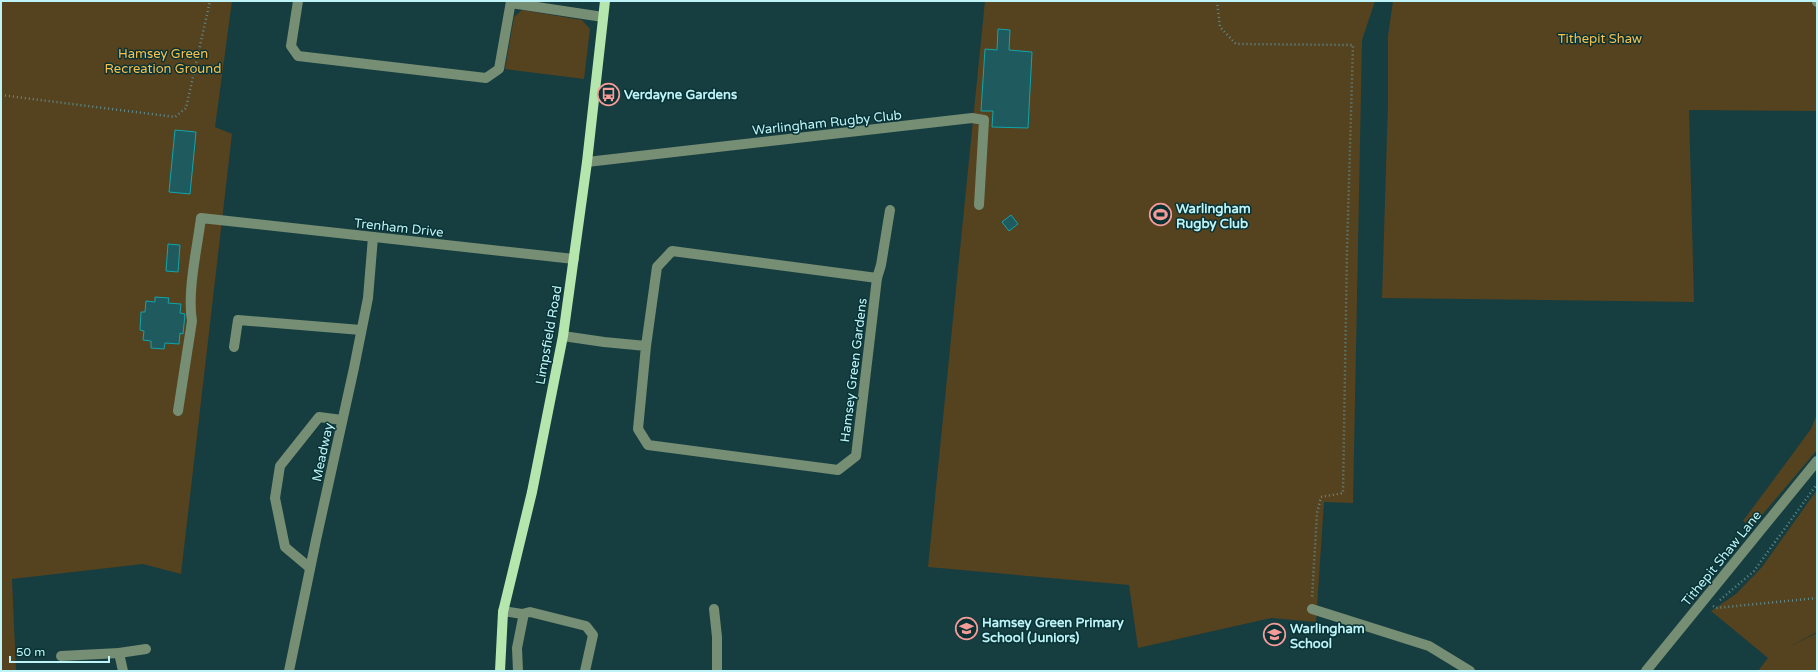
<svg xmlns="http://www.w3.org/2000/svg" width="1818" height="672" viewBox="0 0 1818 672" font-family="'Varela Round',sans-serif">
<rect width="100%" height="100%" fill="#163d40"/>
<g fill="#55421f">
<polygon points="1,1 232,1 215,127 232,134 181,574 143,564 12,579 16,671 1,671"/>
<polygon points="985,1 1375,1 1362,40 1353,503 1324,502 1316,622 1271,618 1138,648 1129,585 928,567"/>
<polygon points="1393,1 1813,1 1817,7 1817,111 1689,110 1694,302 1382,298 1388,103 1388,36"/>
<polygon points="522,10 582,20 590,29 584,79 505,69 514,17"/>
<polygon points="1817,414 1817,450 1752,527 1743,521 1811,429"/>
<polygon points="1817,490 1817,632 1789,647 1817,633 1817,671 1758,671 1768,658 1711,611 1736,594 1762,567"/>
</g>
<g fill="#1e5a5e" stroke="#10a5ae">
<polygon points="998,29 1010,30 1009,50 1032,52 1028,128 992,127 993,111 981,111 985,49 997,50"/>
<polygon points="175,130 196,132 190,194 169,192"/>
<polygon points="1011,215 1018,224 1009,231 1002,222"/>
<polygon points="168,244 180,245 178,272 166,271"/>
<polygon points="155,297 169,298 168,303 181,304 180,313 185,314 183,334 180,333 179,344 165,343 164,349 151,348 151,341 143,340 144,331 140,330 141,312 145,312 146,301 155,302"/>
</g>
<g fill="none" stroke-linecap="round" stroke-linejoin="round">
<g stroke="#5f8c90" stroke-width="2.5" stroke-dasharray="1 3" stroke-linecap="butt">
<polyline points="1217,1 1220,27 1236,44 1353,45 1347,250 1343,493 1321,497 1317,513 1312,598"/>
<polyline points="1,95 175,117 186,108 210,1"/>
<polyline points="1720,600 1754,571 1817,484"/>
<polyline points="1713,606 1716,608 1817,598"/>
</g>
<g stroke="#768e73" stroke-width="10">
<polyline points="298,1 291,46 298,56 486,78 499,69 511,1"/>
<polyline points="1817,1 1817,2"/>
<polyline points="511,3 603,17"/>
<polyline points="587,162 972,118 984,120 979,205"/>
<polyline points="877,278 881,265 890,210"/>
<polyline points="563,336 604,342 646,346 657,267 672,251 877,278 856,456 838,470 648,445 638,429 646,346"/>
<polyline points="234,347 238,320 361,330"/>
<path d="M178 411 192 321C187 292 197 249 201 218L574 259"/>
<polyline points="310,568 285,547 275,498 280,466 319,417 342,420"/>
<polyline points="714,609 717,637 717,671"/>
<polyline points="1312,609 1429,646 1470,671"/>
<polyline points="503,611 522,614 523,618 517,648 518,671"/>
<polyline points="522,614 530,612 586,626 593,635 585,671"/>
<polyline points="119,653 123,671"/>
<polyline points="61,656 119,653 146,649"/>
<polyline points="289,671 316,540 354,368 368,298 373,237"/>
<polyline points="1646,671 1817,461"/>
</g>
<polyline stroke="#b4e6ad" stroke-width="10" points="500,671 503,612 532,492 563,336 587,162 605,1"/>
</g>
<defs>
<symbol id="bus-ring" viewBox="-11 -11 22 22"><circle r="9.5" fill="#093235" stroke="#f59b98" stroke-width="1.5"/><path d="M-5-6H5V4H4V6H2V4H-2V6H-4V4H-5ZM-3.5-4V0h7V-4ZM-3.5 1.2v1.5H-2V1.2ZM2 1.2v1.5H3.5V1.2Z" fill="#f59b98"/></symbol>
<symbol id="stadium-ring" viewBox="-11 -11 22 22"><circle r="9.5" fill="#093235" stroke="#f59b98" stroke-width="1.5"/><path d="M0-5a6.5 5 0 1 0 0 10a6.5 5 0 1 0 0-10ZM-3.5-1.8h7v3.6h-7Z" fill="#f59b98"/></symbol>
<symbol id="school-ring" viewBox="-11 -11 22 22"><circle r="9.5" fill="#093235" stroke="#f59b98" stroke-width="1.5"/><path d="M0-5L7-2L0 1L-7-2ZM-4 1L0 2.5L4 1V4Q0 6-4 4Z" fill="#f59b98"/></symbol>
</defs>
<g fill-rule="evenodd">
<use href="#bus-ring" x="596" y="82" width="25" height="25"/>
<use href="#stadium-ring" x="1148" y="202" width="25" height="25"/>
<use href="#school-ring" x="954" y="616" width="25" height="25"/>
<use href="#school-ring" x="1262" y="622" width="25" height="25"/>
</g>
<g text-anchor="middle" stroke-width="3" stroke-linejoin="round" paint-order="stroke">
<g font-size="13" fill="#f9c04b" stroke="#093235">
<text x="1600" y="43">Tithepit Shaw</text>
<text x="163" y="58">Hamsey Green<tspan x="163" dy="15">Recreation Ground</tspan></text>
</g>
<g font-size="13" font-weight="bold" fill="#bef4f8" stroke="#093235" text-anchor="start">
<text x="624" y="99">Verdayne Gardens</text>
<text x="1176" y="213">Warlingham<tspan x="1176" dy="15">Rugby Club</tspan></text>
<text x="982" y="627">Hamsey Green Primary<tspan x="982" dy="15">School (Juniors)</tspan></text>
<text x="1290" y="633">Warlingham<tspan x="1290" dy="15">School</tspan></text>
</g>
<g font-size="13" fill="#bef4f8" stroke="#093235">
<text transform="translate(827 122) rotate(-6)" y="5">Warlingham Rugby Club</text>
<text transform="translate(399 227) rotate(6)" y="5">Trenham Drive</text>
<text transform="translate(548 335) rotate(-80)" y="5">Limpsfield Road</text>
<text transform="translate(853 370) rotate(-83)" y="5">Hamsey Green Gardens</text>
<text transform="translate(322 452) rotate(-78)" y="5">Meadway</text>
<text transform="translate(1721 558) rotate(-51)" y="5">Tithepit Shaw Lane</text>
</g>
</g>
<rect width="1818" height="672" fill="none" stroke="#bef4f8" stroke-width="4"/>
<path d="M10 656v6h99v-6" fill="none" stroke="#bef4f8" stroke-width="2"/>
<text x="16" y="656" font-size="12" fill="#bef4f8" stroke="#093235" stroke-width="3" paint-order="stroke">50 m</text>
</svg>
